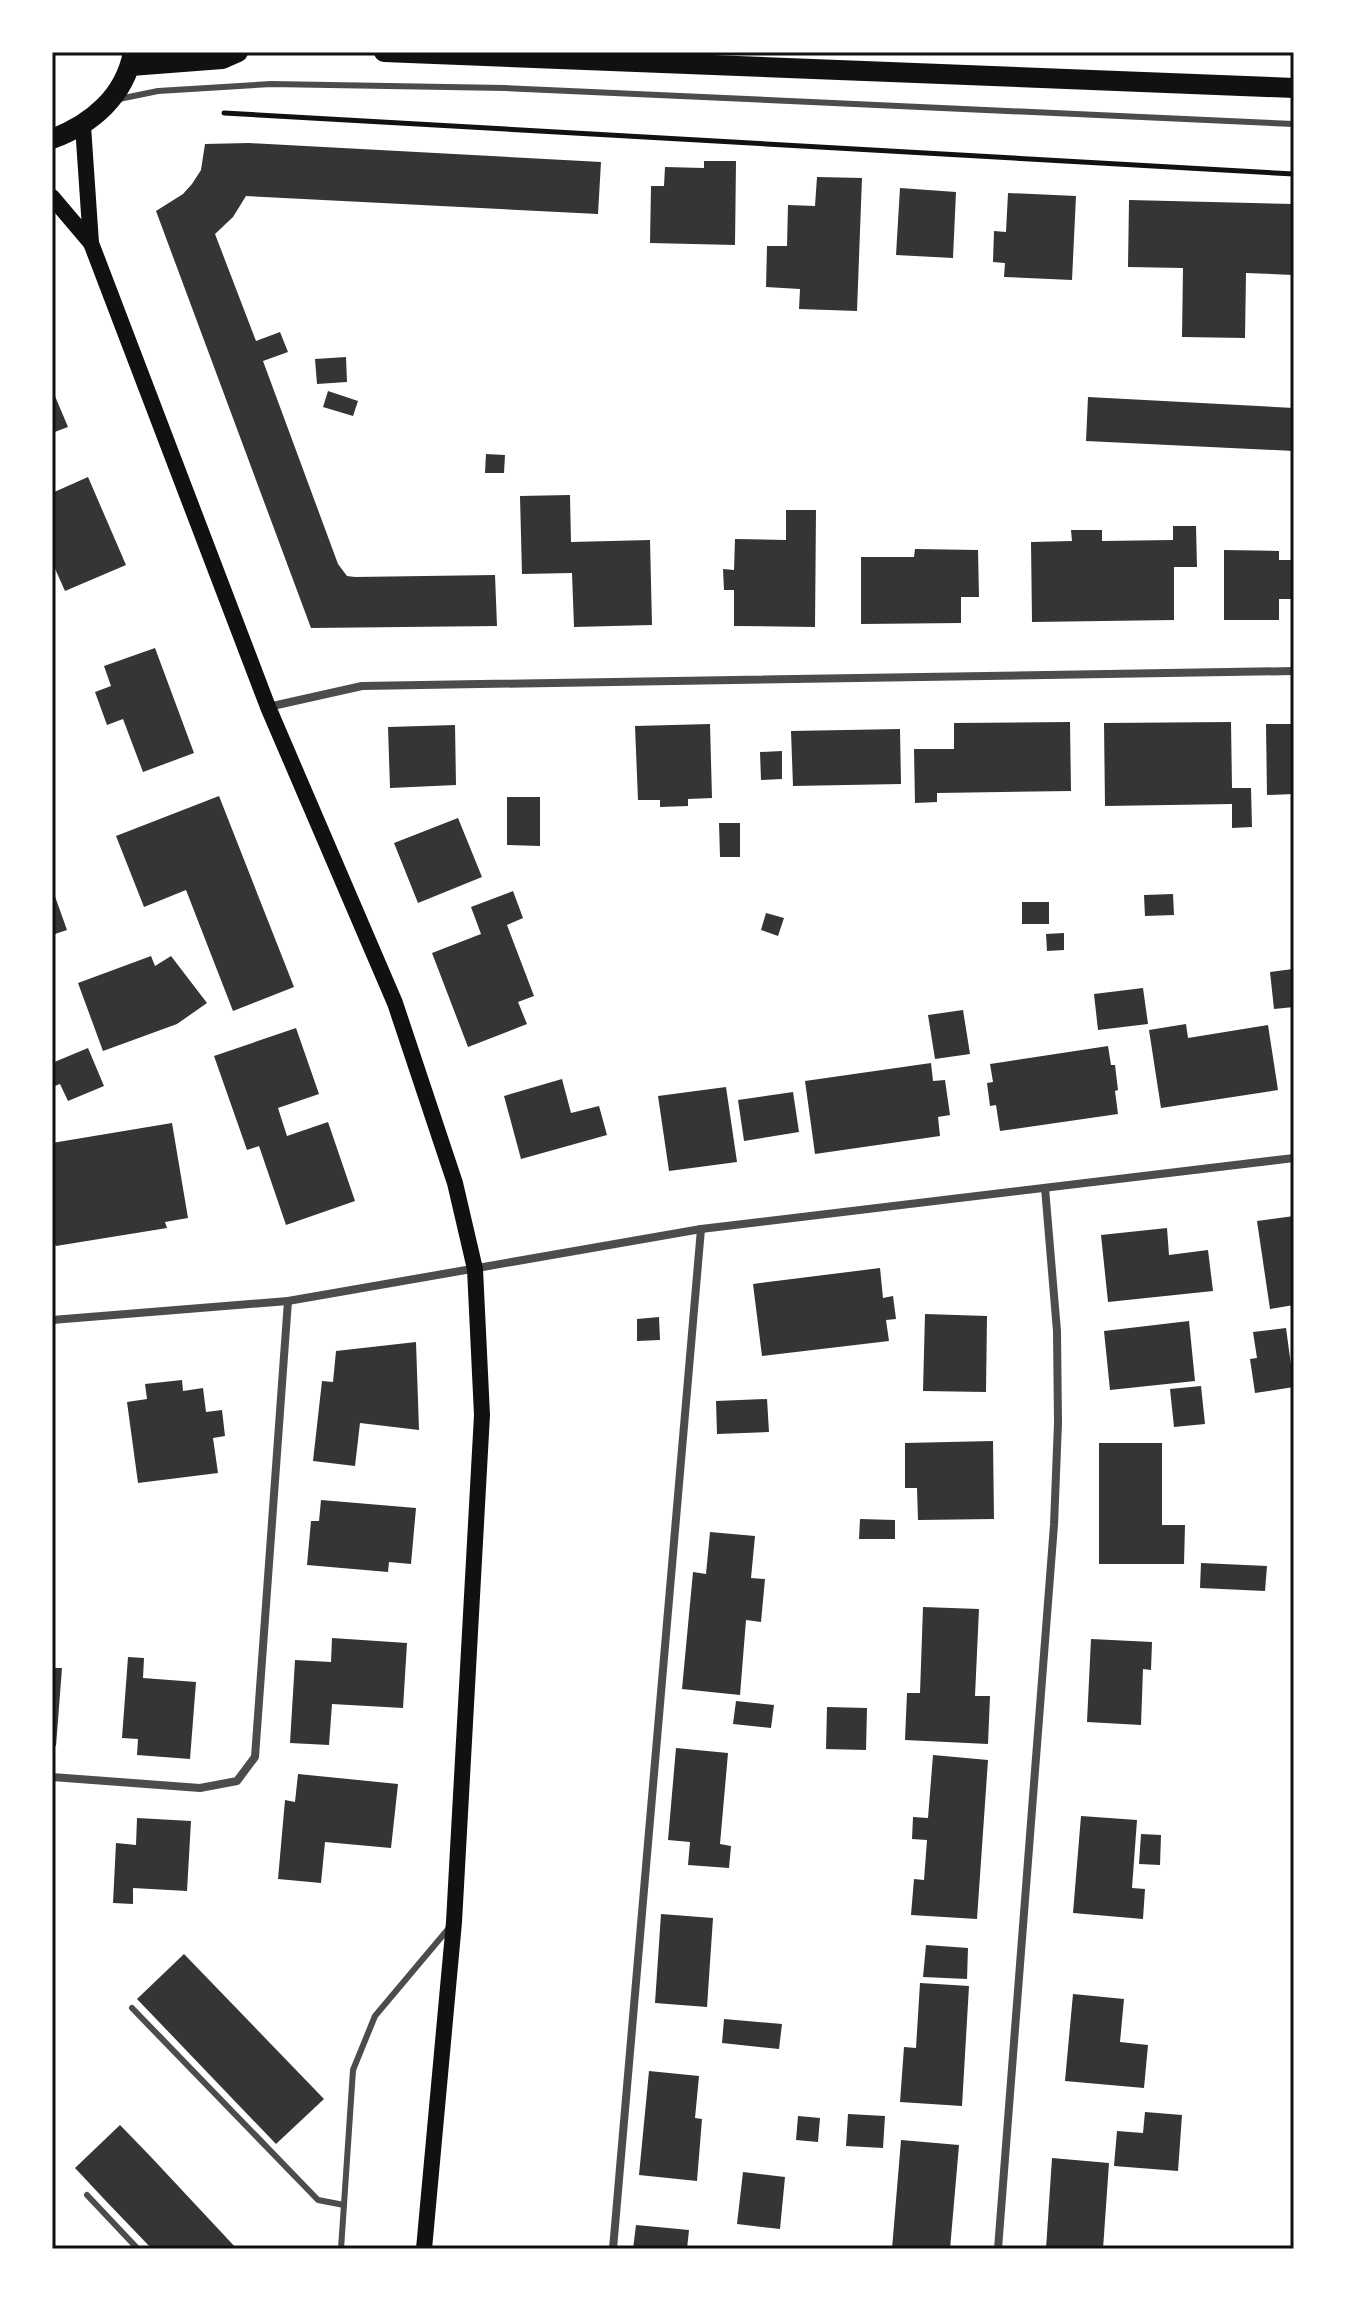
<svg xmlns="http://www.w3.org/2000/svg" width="1346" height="2301" viewBox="0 0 1346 2301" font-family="'Source Sans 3',sans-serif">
<rect width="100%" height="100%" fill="#fff"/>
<g fill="#353535">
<polygon points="249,143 601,162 598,214 246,196 233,217 215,234 256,341 280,332 288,352 263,361 338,564 347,576 355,577 495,575 497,626 311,628 156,211 183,194 192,184 201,170 205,144"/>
<polygon points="704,161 736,161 735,245 650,243 651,186 664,186 665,167 704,168"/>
<polygon points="817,177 862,178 857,311 799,309 800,289 766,287 767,246 787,246 788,205 815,206"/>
<polygon points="900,188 956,192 953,258 896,255"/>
<polygon points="1008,193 1076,196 1072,280 1004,277 1005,263 993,262 994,231 1006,232"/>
<polygon points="1129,200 1294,204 1294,275 1246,273 1245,338 1182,337 1183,268 1128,267"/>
<polygon points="346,357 347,382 317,384 315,359"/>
<polygon points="52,389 68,427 52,433"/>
<polygon points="328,391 358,401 353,416 323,407"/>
<polygon points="1088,397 1294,408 1294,451 1086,441"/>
<polygon points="486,454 505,455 504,473 485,473"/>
<polygon points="88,477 126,565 65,591 52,562 52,493"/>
<polygon points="570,495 571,542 650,540 652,625 574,627 572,573 522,574 520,496"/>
<polygon points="786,510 816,510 815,627 734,626 734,590 724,590 723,569 734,570 735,539 786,540"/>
<polygon points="1173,526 1196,526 1197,567 1174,567 1174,620 1032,622 1031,542 1072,541 1071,530 1102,530 1102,541 1173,540"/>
<polygon points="915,549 978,550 979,597 961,597 961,623 861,624 861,557 914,557"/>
<polygon points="1224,550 1279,551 1279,560 1294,560 1294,599 1279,599 1279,620 1224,620"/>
<polygon points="155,648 194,753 143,772 123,719 107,725 95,692 111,686 104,666"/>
<polygon points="1070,722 1071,791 937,793 937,802 915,803 914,749 954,749 954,723"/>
<polygon points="1231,722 1232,788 1251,788 1252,827 1232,828 1232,804 1105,806 1104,723"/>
<polygon points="710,724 712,798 688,799 688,806 660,807 660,800 638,800 635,726"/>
<polygon points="1266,724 1294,724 1294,794 1267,795"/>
<polygon points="455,725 456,785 390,788 388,727"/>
<polygon points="900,729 901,784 793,786 791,731"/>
<polygon points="782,751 782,779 761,780 760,752"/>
<polygon points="219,796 294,987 233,1011 186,890 144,907 116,836"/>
<polygon points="507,797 540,797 540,846 507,845"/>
<polygon points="458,818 482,877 418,903 394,843"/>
<polygon points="719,823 740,823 740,857 720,857"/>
<polygon points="52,888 67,930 52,935"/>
<polygon points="513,891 523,918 507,925 534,996 518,1002 527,1024 468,1047 432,953 481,934 471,907"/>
<polygon points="1173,894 1174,915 1145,916 1144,895"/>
<rect x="1022" y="902" width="27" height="22"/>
<polygon points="766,913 784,918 778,936 761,930"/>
<polygon points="1064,933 1064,950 1047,951 1046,934"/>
<polygon points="151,956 155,966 171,956 207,1003 177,1024 103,1051 78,983"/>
<polygon points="1293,969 1294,1007 1274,1009 1270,972"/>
<polygon points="1143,988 1148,1024 1098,1030 1094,994"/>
<polygon points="963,1010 970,1054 935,1059 928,1015"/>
<polygon points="1186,1024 1188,1038 1268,1025 1278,1090 1161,1108 1149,1030"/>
<polygon points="296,1028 319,1094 278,1108 287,1136 328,1122 355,1201 286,1225 259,1146 247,1150 214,1056"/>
<polygon points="1108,1046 1111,1065 1115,1065 1118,1090 1115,1091 1118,1114 1000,1131 996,1105 990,1106 987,1083 993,1082 990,1064"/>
<polygon points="88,1048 104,1086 68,1101 60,1084 52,1087 52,1063"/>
<polygon points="931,1063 933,1081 945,1080 950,1115 938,1117 940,1136 815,1154 805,1081"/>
<polygon points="562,1079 571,1113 599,1106 607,1135 521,1159 504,1096"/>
<polygon points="726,1087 737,1162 669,1171 658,1096"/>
<polygon points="793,1092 799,1132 744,1141 738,1100"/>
<polygon points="172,1123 188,1218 165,1222 167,1228 56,1246 52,1239 52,1143"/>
<polygon points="1294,1216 1294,1305 1270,1309 1257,1221"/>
<polygon points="1167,1228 1169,1255 1208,1250 1213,1291 1108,1302 1101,1235"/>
<polygon points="880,1268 883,1298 893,1296 896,1319 886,1320 889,1341 762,1356 753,1284"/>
<polygon points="925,1314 987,1316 986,1392 923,1391"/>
<polygon points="659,1317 660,1340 637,1341 637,1319"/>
<polygon points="1189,1321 1195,1381 1110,1390 1104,1331"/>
<polygon points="1286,1328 1294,1387 1255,1393 1250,1359 1257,1358 1253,1332"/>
<polygon points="416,1342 419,1430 360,1423 355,1466 313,1461 322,1381 333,1382 336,1351"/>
<polygon points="182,1380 183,1391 203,1388 206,1412 222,1410 225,1436 213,1438 218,1473 138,1483 127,1402 147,1399 145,1384"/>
<polygon points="1201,1386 1205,1424 1174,1427 1170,1389"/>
<polygon points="767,1399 769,1432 717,1434 716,1401"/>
<polygon points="993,1441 994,1519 918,1520 917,1488 905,1488 905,1443"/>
<polygon points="1099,1443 1162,1443 1162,1525 1185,1525 1184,1564 1099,1564"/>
<polygon points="321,1500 416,1508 411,1564 389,1562 388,1572 307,1565 311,1521 319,1521"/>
<polygon points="860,1519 895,1520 895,1539 859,1539"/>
<polygon points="710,1532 755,1536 751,1578 765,1579 761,1622 746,1620 740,1695 682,1689 693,1572 706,1574"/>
<polygon points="1201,1563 1267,1566 1265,1591 1200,1588"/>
<polygon points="923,1607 979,1609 975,1696 990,1696 988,1744 905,1740 907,1693 920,1693"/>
<polygon points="332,1638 407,1643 403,1708 332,1704 329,1745 290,1743 295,1660 331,1662"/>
<polygon points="1091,1639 1152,1642 1151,1670 1143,1669 1141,1725 1087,1722"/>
<polygon points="128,1657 144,1658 143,1678 196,1682 190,1759 137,1755 138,1739 122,1738"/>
<polygon points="52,1668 62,1668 56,1746 52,1745"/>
<polygon points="736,1701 774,1705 771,1728 733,1724"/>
<polygon points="827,1707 867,1708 866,1750 826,1749"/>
<polygon points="676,1748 728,1753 720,1844 731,1846 729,1868 688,1865 690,1842 668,1840"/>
<polygon points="933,1755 988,1760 977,1919 911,1915 914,1879 924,1880 927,1840 912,1839 913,1817 928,1818"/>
<polygon points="298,1774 398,1784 391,1848 325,1842 321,1883 278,1879 285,1800 295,1802"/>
<polygon points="1081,1816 1137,1820 1132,1888 1145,1889 1143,1919 1073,1913"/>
<polygon points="137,1818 191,1821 187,1891 133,1888 133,1904 113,1903 116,1843 136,1845"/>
<polygon points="1141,1834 1161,1835 1160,1865 1139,1864"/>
<polygon points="661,1914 713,1918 707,2007 655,2003"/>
<polygon points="926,1945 968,1948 967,1979 923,1977"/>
<polygon points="184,1954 324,2099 276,2144 137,1999"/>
<polygon points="920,1983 969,1986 962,2106 900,2102 904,2047 916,2048"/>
<polygon points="1073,1994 1124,1999 1120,2042 1148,2045 1144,2088 1065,2081"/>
<polygon points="724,2019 782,2024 779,2049 722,2043"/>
<polygon points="649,2071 699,2076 695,2118 702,2119 697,2181 639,2175"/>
<polygon points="1145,2112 1182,2115 1178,2171 1114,2166 1117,2131 1143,2133"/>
<polygon points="848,2114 885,2116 883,2148 846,2146"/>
<polygon points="798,2116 820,2118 818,2142 796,2140"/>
<polygon points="120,2125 151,2157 237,2249 152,2249 105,2200 75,2168"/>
<polygon points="901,2140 959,2145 950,2249 892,2249"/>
<polygon points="1052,2158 1109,2163 1103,2249 1046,2249"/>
<polygon points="743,2172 785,2177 780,2229 737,2224"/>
<polygon points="636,2225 689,2230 687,2249 633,2249"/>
</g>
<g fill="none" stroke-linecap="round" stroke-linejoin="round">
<polyline stroke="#111" stroke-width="5" points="224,113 1294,174"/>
<g stroke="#4c4c4c" stroke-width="6">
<polyline points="119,99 158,91 271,84 505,88 1294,124"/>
<polyline points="132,2008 318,2200 344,2205"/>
<polyline points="87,2195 138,2249"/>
<polyline points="341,2249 353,2070 375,2016 449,1928"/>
</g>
<g stroke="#4c4c4c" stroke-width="8">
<polyline points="268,707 362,686 1294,671"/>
<polyline points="52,1320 288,1301 701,1229 1294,1158"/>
<polyline points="52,1777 200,1788 237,1781 255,1757 288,1301"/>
<polyline points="613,2249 701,1229"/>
<polyline points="998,2249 1054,1525 1058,1423 1057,1331 1045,1188"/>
</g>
<g stroke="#111" stroke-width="16">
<polyline points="83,126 91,243 268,707 395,1003 455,1183 475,1269 482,1415 454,1922 424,2249"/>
<polyline points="52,197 91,243"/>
</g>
<g stroke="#111" stroke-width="20">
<polyline points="384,52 1294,88"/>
<polyline points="131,66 222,59 238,52"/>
<path d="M52 139C92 124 125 96 133 52"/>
</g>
</g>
<rect width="1346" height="2301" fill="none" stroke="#ffffff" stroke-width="108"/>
<rect x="54" y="54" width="1238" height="2193" fill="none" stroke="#111" stroke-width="3"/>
</svg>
